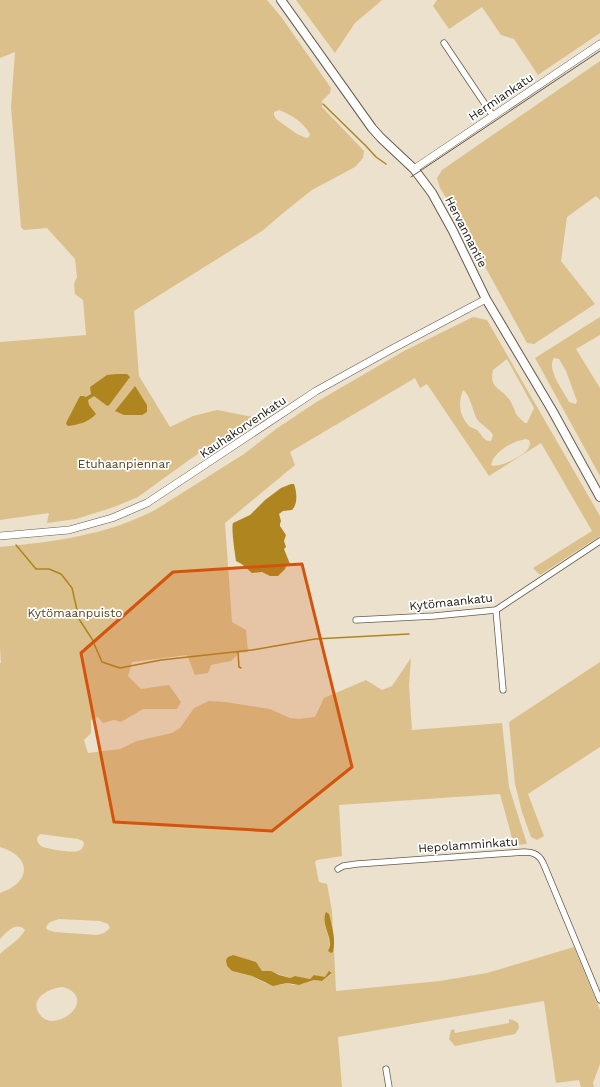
<svg xmlns="http://www.w3.org/2000/svg" width="600" height="1087" viewBox="0 0 600 1087" font-family="'Work Sans',sans-serif">
<rect width="100%" height="100%" fill="#ebe1cd"/>
<g fill="#dbc08b" fill-rule="evenodd">
<path d="M0 0H267L282 18 331 88 330 93 322 101V107L364 151 363 158 355 167 312 190 288 209 262 231 134 311 139 376 170 427 193 416 217 410 253 417 189 460 138 497 114 507 76 519 47 523 49 513 0 520V342L86 335 83 300 75 294 74 284 77 277 75 259 47 228 24 230 21 227 11 107 15 52 0 58ZM279 110C292 115 303 122 310 134L309 137 306 138 297 134 276 119 274 115V112Z"/>
<polygon points="296,0 382,0 355,23 335,53"/>
<polygon points="437,0 600,0 600,33 538,75 514,39 501,35 482,7 449,29 433,6"/>
<polygon points="600,61 600,200 596,196 567,217 561,261 595,304 534,344 527,343 456,214 440,188 437,178 442,170"/>
<path d="M473 317 487 320 600 516V536L540 575 533 568 592 531 541 443 489 476 427 384 420 388 415 378 290 452 295 465 225 523 232 622 246 630 248 652 239 653 231 661 211 665 208 673 195 675 187 655 132 662 128 676 141 689 169 685 181 702 177 709H143L121 722 114 720 103 723 98 717 91 720V733L84 740 88 753 120 749 137 741 172 733 180 728 194 708 209 701 225 702 270 709 290 718 299 719 315 717 324 698 366 680 382 690 392 686 411 658 409 685 412 730 502 723 509 787 527 844 514 845 500 794 339 805 342 856 317 860 315 862 319 882 327 884 332 911 336 991 440 981 487 973 574 947 600 1010V1064L593 1083 594 1087H581L579 1080 556 1083 544 1001 338 1037 342 1087H0V954C8 946 20 940 25 930 16 921 7 932 0 939V893C31 883 33 857 0 847V663H1L0 647V547C53 542 107 535 155 510L244 454 276 429 318 401 404 351ZM507 359 534 408 527 423H525C522 420 518 417 516 414 514 409 512 403 509 399 500 387 489 389 493 370ZM463 390C471 396 472 410 477 419 482 426 489 428 493 435L491 441C482 441 483 435 477 430 474 428 471 428 469 426 459 415 458 403 463 390ZM526 439 529 440 530 443C530 445 529 447 528 449 523 456 498 469 491 465 494 451 513 441 526 439ZM40 834 78 839 83 841 84 844C83 847 82 850 78 851 72 853 46 849 41 846 38 844 37 841 37 838ZM325 916 332 925 334 949H329V942ZM59 919 100 921 108 924 110 928 104 933 97 935 55 932 48 930 46 928C48 921 54 921 59 919ZM231 955 254 962 258 965 262 971H269L290 978 295 976 310 979 315 975 321 977H326L330 971 332 974 322 981 314 980 303 984 293 985 287 983 280 985 265 983 252 976 232 971 227 966ZM63 987C99 998 57 1034 41 1016 27 1000 48 988 63 987Z"/>
<path d="M600 317V335L576 349 600 388V476L535 358ZM554 358 559 359 566 371 577 401 576 404 569 402C564 391 546 370 554 358Z"/>
<polygon points="600,662 600,747 528,794 544,836 537,840 531,837 522,812 515,784 509,722"/>
<polygon points="509,1019 513,1020 518,1023 519,1028 515,1034 455,1046 449,1039 451,1030 454,1029 455,1033 509,1023"/>
</g>
<g fill="#af8520">
<path d="M116 374H127L130 377 110 404 108 406 106 405 94 396 88 400 89 405 96 414C89 422 78 425 68 426L66 424 67 421 80 396H83L86 397 91 394 90 387 107 375Z"/>
<polygon points="135,386 147,405 147,412 142,415 124,415 115,411"/>
<path d="M291 484H294C297 493 298 504 292 510L283 511 279 514 281 521 280 524V526L286 535 284 541 286 547 284 549 290 564H287L285 569 278 576H270L262 572 252 573C247 569 243 564 236 561 235 553 231 529 233 523L250 515 265 500 281 488Z"/>
<path d="M326 912 329 914C332 926 336 940 333 952L331 953 328 951C335 940 320 924 326 912Z"/>
<polygon points="233,955 256,962 262,971 271,971 279,975 290,978 295,976 310,979 314,975 325,977 329,971 332,973 322,981 314,980 299,985 287,983 273,986 252,976 232,971 227,966 226,960 228,957"/>
</g>
<g fill="none" stroke-linecap="round" stroke-linejoin="round">
<g stroke="#af8520" stroke-width="1.5">
<polyline points="323,104 366,146 376,157 386,164"/>
<polyline points="16,545 36,569 49,569 61,574 72,588 79,619 92,639 102,662 120,668 161,660 252,650 315,639 409,634"/>
<polyline points="238,652 239,667 241,668"/>
</g>
<defs>
<g id="minor">
<polyline points="444,43 493,116"/>
<polyline points="496,610 503,690"/>
<polyline points="356,620 434,616 496,610 600,541"/>
<path d="M338 869 343 866 357 864 524 852C534 852 540 855 544 865L600 1000"/>
<polyline points="386,1069 389,1087"/>
</g>
<g id="tertiary">
<polyline points="414,169 600,44"/>
<polyline points="0,536 69,530 112,518 147,503 316,391 390,350 486,299"/>
</g>
<polyline id="secondary" points="281,0 372,128 381,138 414,169 432,193 453,231 486,299 552,410 600,497"/>
</defs>
<use href="#minor" stroke="#655c4b" stroke-width="7"/>
<use href="#tertiary" stroke="#655c4b" stroke-width="8"/>
<use href="#secondary" stroke="#655c4b" stroke-width="10"/>
<use href="#minor" stroke="#fff" stroke-width="5.5"/>
<use href="#tertiary" stroke="#fff" stroke-width="7"/>
<use href="#secondary" stroke="#fff" stroke-width="8"/>
<polyline stroke="#5d574c" stroke-width="1" points="411,177 600,51"/>
</g>
<path fill="#d4530d" fill-opacity="0.2" stroke="#d4530d" stroke-width="3" stroke-linejoin="round" d="M302 564 352 767 272 831 114 822 81 653 173 572Z"/>
<g text-anchor="middle" stroke-width="3.5" stroke-linejoin="round" paint-order="stroke">
<g font-size="12" fill="#1e1a13" stroke="#fff">
<text transform="translate(501 97) rotate(-34)" y="4">Hermiankatu</text>
<text transform="translate(466 232) rotate(63)" y="4">Hervannantie</text>
<text transform="translate(243 427) rotate(-34)" y="4">Kauhakorvenkatu</text>
<text transform="translate(451 602) rotate(-6)" y="4">Kytömaankatu</text>
<text transform="translate(468 845) rotate(-4)" y="4">Hepolamminkatu</text>
</g>
<g font-size="12" fill="#55431c" stroke="#fff">
<text x="124" y="468">Etuhaanpiennar</text>
<text x="75" y="617">Kytömaanpuisto</text>
</g>
</g>
</svg>
